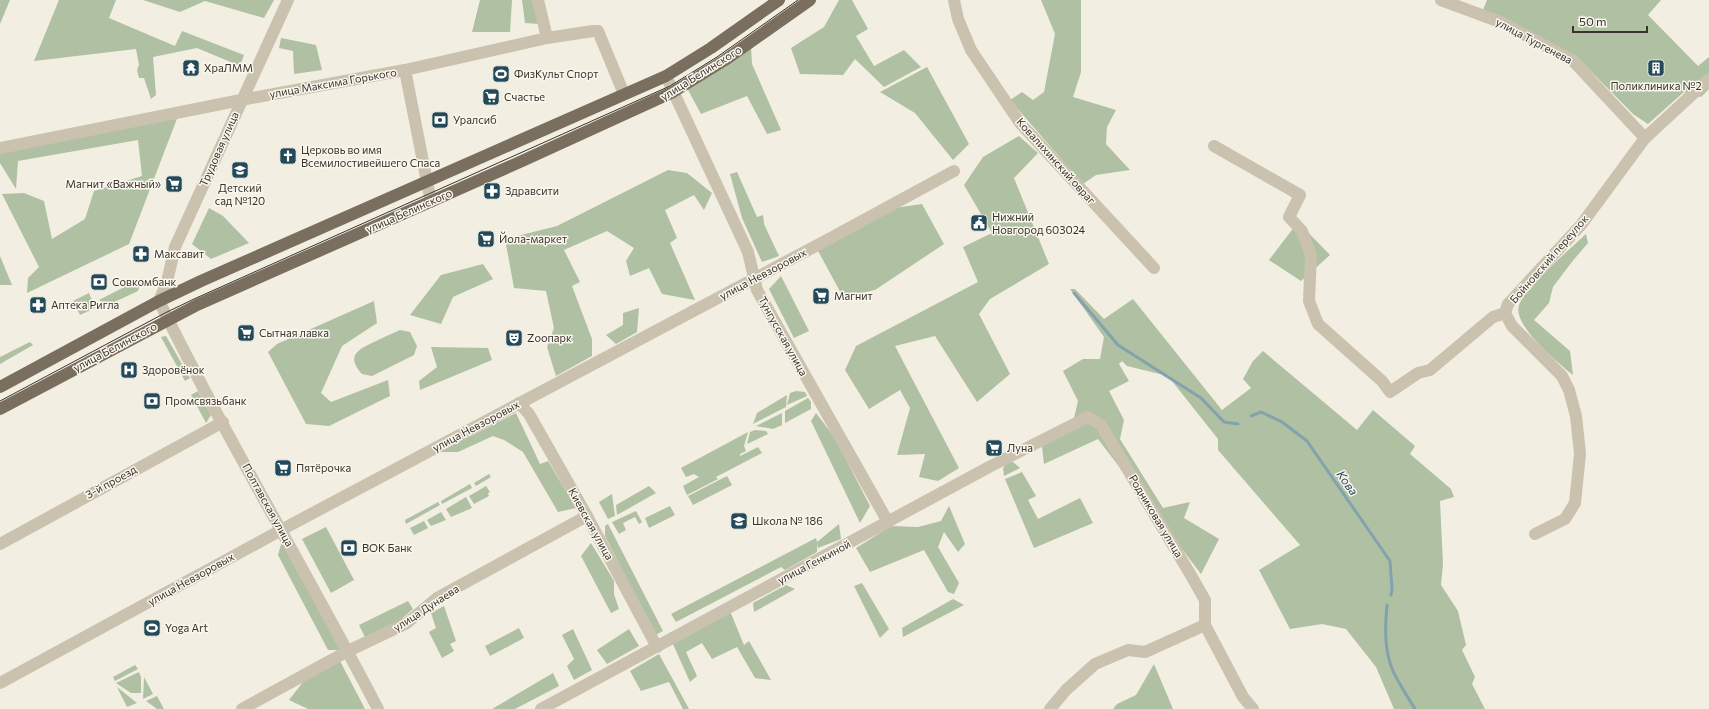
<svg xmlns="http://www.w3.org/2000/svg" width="1709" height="709" viewBox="0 0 1709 709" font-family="Commissioner,sans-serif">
<rect width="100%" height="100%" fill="#f2eee2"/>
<g fill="#afc1a2">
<polygon points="0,0 10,0 0,24"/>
<polygon points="59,0 116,0 109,18 175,46 182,31 244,55 240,66 197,48 153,57 156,95 151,99 144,78 139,78 137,70 139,65 136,49 34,61"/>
<polygon points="143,0 274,0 264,18 205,1 180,12"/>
<polygon points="480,0 512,0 510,32 472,32"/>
<polygon points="522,0 534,0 539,24 525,23"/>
<polygon points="839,0 852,0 868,29 856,36 874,66 904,50 921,67 884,87 855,59 843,75 800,74 791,48 824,27"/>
<polygon points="1041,0 1081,0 1081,72 1073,97 1116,110 1107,127 1106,144 1130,170 1096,175 1083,184 1010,100 1022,92 1033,100 1044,92 1055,34"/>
<polygon points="1487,0 1661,0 1648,15 1698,66 1709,57 1709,89 1701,97 1684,92 1648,124 1633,114 1576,56 1483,10"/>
<polygon points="281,38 316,45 322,70 294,74 293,51 279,48"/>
<polygon points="751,47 752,64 781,130 767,134 747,96 701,114 687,88"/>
<polygon points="927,67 969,144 953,160 915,113 880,92"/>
<polygon points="178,116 129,244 27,293 28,278 39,267 2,194 24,193 44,201 52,239 85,219 94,191 142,176 138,140 18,161 16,189 0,163 0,152"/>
<polygon points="1019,136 1038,153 1014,178 1049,264 990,299 979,314 1010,374 977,402 935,336 895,346 959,468 938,481 919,477 925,454 897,455 910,408 900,390 869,409 845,370 856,346 978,282 963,247 992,233 964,185 983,157"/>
<polygon points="668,170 687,173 712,193 704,210 694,195 665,210 677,238 670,243 695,300 662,294 649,268 630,276 626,261 634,248 607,231 564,250 580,282 572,286 592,339 592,356 556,376 547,347 554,328 546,291 514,288 505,239 557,226"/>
<polygon points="737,172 757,217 763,215 764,224 779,256 762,262 742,218 730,174"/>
<polygon points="922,204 944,244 875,290 843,297 817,249 895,208"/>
<polygon points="209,208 223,216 249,243 211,259 192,244"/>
<polygon points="1298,222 1330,255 1301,281 1269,260"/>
<path d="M1586 234 1588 243 1571 263 1553 287 1549 303 1534 320 1570 351 1573 375C1558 363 1512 325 1519 305 1524 289 1572 247 1586 234Z"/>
<polygon points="0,256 12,285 0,285"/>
<polygon points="483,264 493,279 453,297 441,324 410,315 441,275"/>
<polygon points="781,276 809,331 794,338 769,289"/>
<polygon points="142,278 138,291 108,305 99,300"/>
<polygon points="1070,289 1075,289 1104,319 1133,299 1222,410 1251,388 1243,379 1253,361 1263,351 1357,430 1373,410 1415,446 1410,454 1451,489 1454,497 1440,501 1443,564 1441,585 1458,611 1466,645 1462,650 1475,677 1472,684 1485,709 1394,709 1376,667 1346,629 1322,624 1290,629 1259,570 1300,545 1218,450 1218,439 1168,376 1127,366 1122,361 1119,364 1129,381 1109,391 1124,420 1120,439 1163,508 1190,502 1184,518 1219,539 1201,574 1098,439 1044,464 1041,438 1074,418 1078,401 1063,371 1083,359 1100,359 1104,337"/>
<polygon points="89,293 95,308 80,315 73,301"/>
<polygon points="374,301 377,323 342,346 321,393 331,402 388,380 390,396 329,426 306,424 268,352 277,344"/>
<polygon points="639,308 637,332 616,344 606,335 623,325 623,313"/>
<path d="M400 330 410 332 417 346 414 355 372 376 362 374C346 356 357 350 374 342 382 338 391 334 400 330Z"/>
<polygon points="166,336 190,378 185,381 161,337"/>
<polygon points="30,342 33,345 0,364 0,357"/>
<polygon points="431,347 488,348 492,360 420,390 419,381 437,367"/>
<polygon points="198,391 211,415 206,423 191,395"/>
<polygon points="796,391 805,392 807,396 787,405 790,393"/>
<polygon points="787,395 786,407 753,424 757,413"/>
<polygon points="808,398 811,402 811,409 785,423 785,411"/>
<polygon points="516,413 540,464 548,461 576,508 558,512 523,452 504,440 493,436 458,452 440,452"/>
<polygon points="782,413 782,425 773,429 756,426"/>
<polygon points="816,413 835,438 870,506 860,523 811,421"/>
<polygon points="755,430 766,431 768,434 747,444 750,432"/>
<polygon points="748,432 744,446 746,451 740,454 740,456 758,447 762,453 716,477 718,479 687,495 683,486 699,477 694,474 686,477 681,468"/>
<polygon points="1013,462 1020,468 1004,476 1003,468 1007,463"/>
<polygon points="1022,472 1036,496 1028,500 1038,519 1080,498 1093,523 1034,548 1005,479"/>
<polygon points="489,474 491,477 476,486 474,483"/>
<polygon points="727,476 732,485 693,505 688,496"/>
<polygon points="470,484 472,488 442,504 441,501"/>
<polygon points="486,486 490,492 488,493 489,496 474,504 469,496"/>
<polygon points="649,486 656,493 617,515 616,505"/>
<polygon points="612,494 615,516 608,519 599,502"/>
<polygon points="466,497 472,508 451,517 446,509"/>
<polygon points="438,502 440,505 406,524 405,520"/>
<polygon points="670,506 675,515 649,528 645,518"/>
<polygon points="949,506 965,544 958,552 944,532 938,547 959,583 954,594 948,592 924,550 870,572 856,548 891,526 918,527 941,521"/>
<polygon points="636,511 642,522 639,524 635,517 623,523 626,530 619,534 612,522"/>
<polygon points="441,512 446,520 431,526 427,520"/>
<polygon points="424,521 428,528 414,535 410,528"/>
<polygon points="608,524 663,631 655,635 605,536 605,526"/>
<polygon points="839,524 841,539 818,548 817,543 817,552 785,570 781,567 676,622 671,614 816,538 817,542"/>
<polygon points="326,527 354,580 331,593 302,539"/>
<polygon points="282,541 340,650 328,650 278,555"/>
<polygon points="591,543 614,581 614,594 619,609 611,613 581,556"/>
<polygon points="862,583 889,629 880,638 854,586"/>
<polygon points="786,585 795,589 754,612 753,603"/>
<polygon points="953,599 964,605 903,637 902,628"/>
<polygon points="408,601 413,609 397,623 365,637 359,625"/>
<polygon points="444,606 456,641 450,644 454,651 442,658 429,632 436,628 431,613"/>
<polygon points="730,611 744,645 749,641 771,680 755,678 737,647 712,659 702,643 686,652 697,676 690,682 672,642"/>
<polygon points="519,628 524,638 490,656 485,646"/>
<polygon points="573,629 592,670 574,680 567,666 574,659 562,635"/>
<polygon points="629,629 639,646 607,664 597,650"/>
<polygon points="659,654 689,709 683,709 669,682 641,691 630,671"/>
<polygon points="340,661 365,709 308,709 289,700 303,682"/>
<polygon points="1154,664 1173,709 1113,709 1117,704 1136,695"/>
<polygon points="135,665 138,669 115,681 113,677"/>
<polygon points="139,672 141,677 141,693 131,693 116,683"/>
<polygon points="553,673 559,686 515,709 492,709"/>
<polygon points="144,677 153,694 143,699"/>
<polygon points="117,687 137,703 127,707"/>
<polygon points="157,696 164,709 157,709 146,701"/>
</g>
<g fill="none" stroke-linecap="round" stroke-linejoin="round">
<g stroke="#83a2ad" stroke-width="3">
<polyline points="1074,293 1118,345 1201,398 1224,422 1238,424"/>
<polyline points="1251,416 1261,412 1282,422 1307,441 1390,561 1392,590 1391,595"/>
<path d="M1387 605C1385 627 1384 651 1393 671 1399 684 1408 697 1415 709"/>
</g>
<g stroke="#cac1ae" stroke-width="12">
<path d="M288 0 175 247 167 282 159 301C227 440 307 572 378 709"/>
<polyline points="538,0 547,38"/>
<polyline points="954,0 958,19 971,50 1020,123 1154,268"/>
<polyline points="1441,0 1503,23 1573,61 1645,138"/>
<polyline points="405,70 431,202"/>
<polyline points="666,76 748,252 757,290 888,522"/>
<polyline points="1214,146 1300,195 1289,217 1302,231 1311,255 1309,301 1318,324 1382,381 1390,392 1418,373 1430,370 1493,317 1505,313"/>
<polyline points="0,148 241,100 405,70 547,38 593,31 598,31 624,94"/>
<polyline points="519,403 529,414 587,516 657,647"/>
<polyline points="1535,534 1565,519 1575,503 1580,454 1576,416 1569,390 1562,376 1512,326 1505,313 1508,304 1581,225 1645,138 1709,79"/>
<polyline points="0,544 223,422"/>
<polyline points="0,683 296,522 827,240 954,171"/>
<polyline points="242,709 348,651 407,623 437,598 587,516"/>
<polyline points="541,709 989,467 1088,417 1101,425 1189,572 1205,600 1205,625 1243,697 1253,709"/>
<polyline points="1050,709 1066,690 1095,664 1128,650 1145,652 1205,625"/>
</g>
<g stroke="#7a6e5e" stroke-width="12">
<polyline points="0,387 159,301 201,281 666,76 711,48 779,0"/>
<polyline points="0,409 197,305 522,161 673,92 725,60 810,0"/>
</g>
<polyline stroke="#39332c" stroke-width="1" points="0,401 165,313 194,299 670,86 717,57 798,0"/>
</g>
<defs>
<symbol id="temple-square" viewBox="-11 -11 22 22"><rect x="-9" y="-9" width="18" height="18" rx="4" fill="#244958" stroke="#faf7ee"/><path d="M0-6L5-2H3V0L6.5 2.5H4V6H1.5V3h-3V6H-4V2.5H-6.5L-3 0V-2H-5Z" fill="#fff"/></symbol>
<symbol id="building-square" viewBox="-11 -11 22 22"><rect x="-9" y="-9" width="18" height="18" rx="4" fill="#244958" stroke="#faf7ee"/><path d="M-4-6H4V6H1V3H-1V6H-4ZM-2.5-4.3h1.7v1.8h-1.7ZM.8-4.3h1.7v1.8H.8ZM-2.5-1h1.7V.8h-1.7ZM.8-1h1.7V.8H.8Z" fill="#fff"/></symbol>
<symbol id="stadium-square" viewBox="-11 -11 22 22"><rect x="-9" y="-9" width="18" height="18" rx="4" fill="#244958" stroke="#faf7ee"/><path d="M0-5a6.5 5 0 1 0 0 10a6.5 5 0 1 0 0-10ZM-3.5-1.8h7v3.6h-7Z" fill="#fff"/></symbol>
<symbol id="supermarket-square" viewBox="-11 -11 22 22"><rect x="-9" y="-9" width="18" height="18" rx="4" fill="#244958" stroke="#faf7ee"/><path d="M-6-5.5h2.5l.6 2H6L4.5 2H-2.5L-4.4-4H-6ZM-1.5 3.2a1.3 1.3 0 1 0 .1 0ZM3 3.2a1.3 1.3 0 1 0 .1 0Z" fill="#fff"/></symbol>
<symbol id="bank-square" viewBox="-11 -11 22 22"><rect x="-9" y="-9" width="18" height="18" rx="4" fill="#244958" stroke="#faf7ee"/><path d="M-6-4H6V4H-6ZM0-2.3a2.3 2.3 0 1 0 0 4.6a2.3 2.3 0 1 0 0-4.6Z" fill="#fff"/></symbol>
<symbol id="church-square" viewBox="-11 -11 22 22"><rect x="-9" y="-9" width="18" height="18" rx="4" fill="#244958" stroke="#faf7ee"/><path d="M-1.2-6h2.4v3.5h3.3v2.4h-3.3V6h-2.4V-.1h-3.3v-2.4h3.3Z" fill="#fff"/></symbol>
<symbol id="school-square" viewBox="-11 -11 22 22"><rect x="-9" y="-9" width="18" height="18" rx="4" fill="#244958" stroke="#faf7ee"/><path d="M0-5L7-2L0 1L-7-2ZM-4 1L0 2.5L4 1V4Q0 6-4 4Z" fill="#fff"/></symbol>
<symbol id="pharmacy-square" viewBox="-11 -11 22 22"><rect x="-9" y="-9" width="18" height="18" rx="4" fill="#244958" stroke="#faf7ee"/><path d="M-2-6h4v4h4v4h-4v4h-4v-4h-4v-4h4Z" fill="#fff"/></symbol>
<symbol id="civic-square" viewBox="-11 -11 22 22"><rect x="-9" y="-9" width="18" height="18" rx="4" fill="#244958" stroke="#faf7ee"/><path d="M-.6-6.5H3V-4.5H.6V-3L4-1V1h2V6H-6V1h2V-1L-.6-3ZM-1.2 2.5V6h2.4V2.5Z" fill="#fff"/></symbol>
<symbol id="theatre-square" viewBox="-11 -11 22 22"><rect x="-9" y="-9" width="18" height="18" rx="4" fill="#244958" stroke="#faf7ee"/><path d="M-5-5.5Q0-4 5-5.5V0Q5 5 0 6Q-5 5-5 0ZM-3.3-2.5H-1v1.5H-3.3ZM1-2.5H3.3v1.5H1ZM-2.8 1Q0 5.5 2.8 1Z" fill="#fff"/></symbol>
<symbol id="hospital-square" viewBox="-11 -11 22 22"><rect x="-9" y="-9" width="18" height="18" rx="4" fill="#244958" stroke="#faf7ee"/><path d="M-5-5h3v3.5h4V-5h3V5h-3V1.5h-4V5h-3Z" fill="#fff"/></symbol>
</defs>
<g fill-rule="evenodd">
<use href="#temple-square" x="181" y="58" width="20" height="20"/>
<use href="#building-square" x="1646" y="58" width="20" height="20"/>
<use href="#stadium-square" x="491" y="64" width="20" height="20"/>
<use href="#supermarket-square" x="481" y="87" width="20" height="20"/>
<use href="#bank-square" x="430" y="110" width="20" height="20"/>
<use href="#church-square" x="278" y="146" width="20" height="20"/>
<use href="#school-square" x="230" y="160" width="20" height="20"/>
<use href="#supermarket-square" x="164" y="174" width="20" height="20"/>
<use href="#pharmacy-square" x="482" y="181" width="20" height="20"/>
<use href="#civic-square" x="969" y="213" width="20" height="20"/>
<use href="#supermarket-square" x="476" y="229" width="20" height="20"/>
<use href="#pharmacy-square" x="131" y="244" width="20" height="20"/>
<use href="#bank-square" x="89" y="272" width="20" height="20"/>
<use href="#supermarket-square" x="811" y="286" width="20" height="20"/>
<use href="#pharmacy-square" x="28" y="295" width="20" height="20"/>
<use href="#supermarket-square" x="236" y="323" width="20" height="20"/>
<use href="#theatre-square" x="504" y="328" width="20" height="20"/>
<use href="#hospital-square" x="119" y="360" width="20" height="20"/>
<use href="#bank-square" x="142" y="391" width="20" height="20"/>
<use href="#supermarket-square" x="984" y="438" width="20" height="20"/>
<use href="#supermarket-square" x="273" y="458" width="20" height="20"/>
<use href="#school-square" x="729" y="511" width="20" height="20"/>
<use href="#bank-square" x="339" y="538" width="20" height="20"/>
<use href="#stadium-square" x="142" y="618" width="20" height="20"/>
</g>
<g text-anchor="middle" stroke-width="3" stroke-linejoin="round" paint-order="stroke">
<g font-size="11" fill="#39332c" stroke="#faf7ee">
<text transform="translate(1534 41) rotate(28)" y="4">улица Тургенева</text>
<text transform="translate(701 73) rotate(-32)" y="4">улица Белинского</text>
<text transform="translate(333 83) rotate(-10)" y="4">улица Максима Горького</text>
<text transform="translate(219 149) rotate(-66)" y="4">Трудовая улица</text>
<text transform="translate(1056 161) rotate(48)" y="4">Ковалихинский овраг</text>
<text transform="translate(409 211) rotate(-24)" y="4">улица Белинского</text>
<text transform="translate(1549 259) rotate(-49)" y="4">Бойновский переулок</text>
<text transform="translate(763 274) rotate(-28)" y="4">улица Невзоровых</text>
<text transform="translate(783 336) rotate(61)" y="4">Тунгусская улица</text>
<text transform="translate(115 347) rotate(-28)" y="4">улица Белинского</text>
<text transform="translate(476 426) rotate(-28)" y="4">улица Невзоровых</text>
<text transform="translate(111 482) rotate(-29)" y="4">3-й проезд</text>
<text transform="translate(268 505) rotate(61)" y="4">Полтавская улица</text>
<text transform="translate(1156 516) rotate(59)" y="4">Родниковая улица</text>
<text transform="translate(591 524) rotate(61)" y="4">Киевская улица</text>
<text transform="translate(814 562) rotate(-28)" y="4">улица Генкиной</text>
<text transform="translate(191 579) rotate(-29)" y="4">улица Невзоровых</text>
<text transform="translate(426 608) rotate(-33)" y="4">улица Дунаева</text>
</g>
<g font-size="11" fill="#39332c" stroke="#faf7ee" text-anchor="start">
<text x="204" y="72">ХраЛММ</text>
<text x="514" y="78">ФизКульт Спорт</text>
<text x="1656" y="90" text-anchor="middle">Поликлиника №2</text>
<text x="504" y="101">Счастье</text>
<text x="453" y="124">Уралсиб</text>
<text x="301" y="154">Церковь во имя<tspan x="301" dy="13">Всемилостивейшего Спаса</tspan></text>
<text x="161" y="188" text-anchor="end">Магнит «Важный»</text>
<text x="240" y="192" text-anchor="middle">Детский<tspan x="240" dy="13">сад №120</tspan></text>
<text x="505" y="195">Здравсити</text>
<text x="992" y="221">Нижний<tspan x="992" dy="13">Новгород 603024</tspan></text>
<text x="499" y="243">Йола-маркет</text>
<text x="154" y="258">Максавит</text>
<text x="112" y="286">Совкомбанк</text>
<text x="834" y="300">Магнит</text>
<text x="51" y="309">Аптека Ригла</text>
<text x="259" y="337">Сытная лавка</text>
<text x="527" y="342">Zooпарк</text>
<text x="142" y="374">Здоровёнок</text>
<text x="165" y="405">Промсвязьбанк</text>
<text x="1007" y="452">Луна</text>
<text x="296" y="472">Пятёрочка</text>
<text x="752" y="525">Школа № 186</text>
<text x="362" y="552">ВОК Банк</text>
<text x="165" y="632">Yoga Art</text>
</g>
<g font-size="12" font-style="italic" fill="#244958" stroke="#faf7ee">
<text transform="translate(1347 483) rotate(55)" y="4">Кова</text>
</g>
</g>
<path d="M1573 26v6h74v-6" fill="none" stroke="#39332c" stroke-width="2"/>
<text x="1579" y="26" font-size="12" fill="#39332c" stroke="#faf7ee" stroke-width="3" paint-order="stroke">50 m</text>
</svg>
